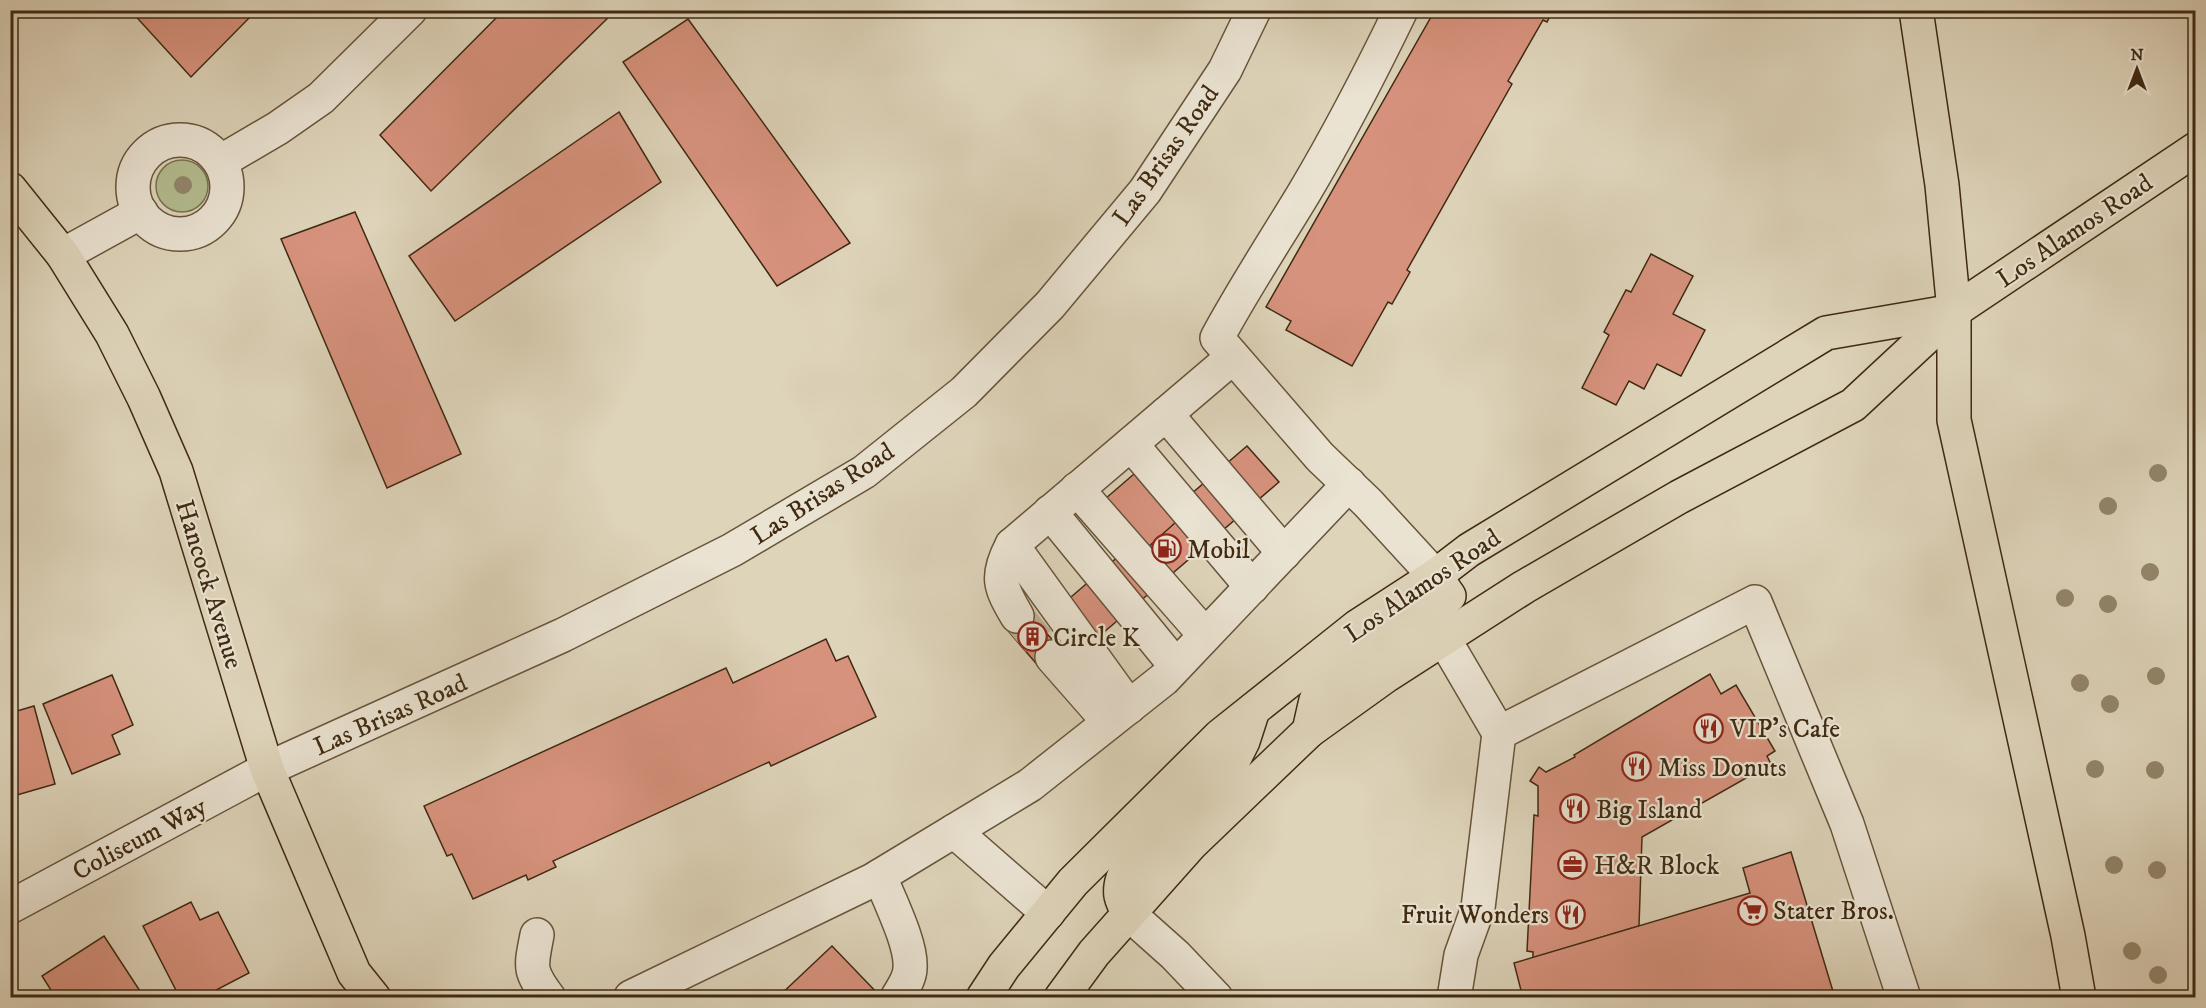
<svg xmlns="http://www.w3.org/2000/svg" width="2206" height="1008" viewBox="0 0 2206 1008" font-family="'IM FELL DW Pica',serif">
<rect width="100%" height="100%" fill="#ded4ba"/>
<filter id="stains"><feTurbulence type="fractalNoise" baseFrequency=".00333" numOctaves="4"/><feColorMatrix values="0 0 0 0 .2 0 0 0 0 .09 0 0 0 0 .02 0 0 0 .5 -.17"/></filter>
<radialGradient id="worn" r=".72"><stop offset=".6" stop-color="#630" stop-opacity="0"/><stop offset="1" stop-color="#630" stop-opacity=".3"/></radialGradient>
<circle fill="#b3bc8e" stroke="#797350" stroke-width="1.5" cx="182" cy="186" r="26"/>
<g fill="#d7927d" stroke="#3f2a11" stroke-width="1.5">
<polygon points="130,10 246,10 251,16 191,77"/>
<polygon points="504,10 616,10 431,191 380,135"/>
<polygon points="1435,10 1553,10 1547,22 1543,20 1508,81 1512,84 1407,270 1410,272 1392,304 1388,302 1352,366 1286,330 1291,321 1266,307"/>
<polygon points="688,19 850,243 777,286 623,62"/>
<polygon points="619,112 661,182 455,321 409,256"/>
<polygon points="355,212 461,454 387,488 281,239"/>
<polygon points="1651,254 1693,276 1673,314 1705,330 1681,376 1657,364 1644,389 1629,381 1616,405 1582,388 1609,335 1604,332 1626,290 1631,292"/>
<polygon points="1247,446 1279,482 1089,645 1057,609"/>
<polygon points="1134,474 1176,522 1147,548 1105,499"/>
<polygon points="1024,609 1061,649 1040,668 1004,626"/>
<polygon points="826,639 836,661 848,656 876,717 771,766 769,762 553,861 556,867 528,880 526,875 473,899 452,854 447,856 424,806 726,668 733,683"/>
<polygon points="1710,674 1721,694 1736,685 1775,751 1767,756 1771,764 1642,837 1639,926 1533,958 1533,952 1527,951 1534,815 1538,816 1538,786 1530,781 1539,767 1546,772 1575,757 1574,755"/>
<polygon points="112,675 133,725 112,735 120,754 72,774 43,704"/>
<polygon points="34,706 55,784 10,797 10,713"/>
<polygon points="1791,852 1835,998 1523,998 1514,963 1750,893 1743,868"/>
<polygon points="191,902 200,920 218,912 249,973 201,998 180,998 143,926"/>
<polygon points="104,936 142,994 136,998 56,998 42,976"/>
<polygon points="832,946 882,998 777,998"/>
</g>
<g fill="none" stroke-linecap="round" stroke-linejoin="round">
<polyline stroke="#beb298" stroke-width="33" stroke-dasharray="33 16" stroke-linecap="butt" points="1017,616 1052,657"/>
<defs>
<g id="minor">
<path d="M1401 10C1371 72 1339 134 1304 193 1275 241 1244 288 1217 338L1320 457 1368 503 1435 576"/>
<circle cx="180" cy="187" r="47"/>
<polyline points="220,162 278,128 321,98 410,10"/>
<polyline points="63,255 141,212"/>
<polyline points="1166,414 1284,553"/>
<polyline points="1131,444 1252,587"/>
<polyline points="1077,489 1205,635"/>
<polyline points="1050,512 1176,666"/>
<path d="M1012 545C995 577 1000 587 1017 616"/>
<polyline points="1444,639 1499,733"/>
<polyline points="1052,657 1109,722"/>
<polyline points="1129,707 1012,545 1233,357"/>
<polyline points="954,831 1048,913"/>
<path d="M880 876C889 900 912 944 910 968 910 979 902 989 897 998"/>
<polyline points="10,907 267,769 563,635 732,550 864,472 964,392 1050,305 1145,191 1225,70 1254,10"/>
<polyline points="1129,914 1175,955 1216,998"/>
<path d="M537 935C531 967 528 970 549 998"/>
<polyline points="631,997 873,880 1030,785 1164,679 1349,484"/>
<polyline points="1457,998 1455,992 1461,955 1478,908 1499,733 1755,602 1847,824 1904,998"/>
</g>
<g id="major">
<polyline points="10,189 63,255 112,334 144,398 176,471 267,769 354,973 374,998"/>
<polyline points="1309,731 1316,700 1336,681 1449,596 1435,576"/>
<path d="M1129 914C1121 900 1118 893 1123 878L1230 767 1243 741 1253 710"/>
<polyline points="983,998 1004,966 1073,882 1220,736 1358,626 1435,576 1469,550 1826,333 1954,311"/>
<polyline points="1061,998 1094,953 1191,844 1309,731 1387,675 1524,587 1679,497 1853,405 1954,311 2196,149"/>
</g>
<polyline id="highway" points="1916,10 1942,185 1954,311 1954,420 2068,936 2079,998"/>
</defs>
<use href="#minor" stroke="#67543b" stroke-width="36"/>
<use href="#major" stroke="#3f2a11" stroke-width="36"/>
<use href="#highway" stroke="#3f2a11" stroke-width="36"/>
<use href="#minor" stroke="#eae3d2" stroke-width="33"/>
<use href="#major" stroke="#ded4ba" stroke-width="33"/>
<use href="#highway" stroke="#ded4ba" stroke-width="33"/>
</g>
<g fill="#93866b">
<circle cx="183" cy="185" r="9"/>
<circle cx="2158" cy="473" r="9"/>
<circle cx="2108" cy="506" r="9"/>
<circle cx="2150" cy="572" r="9"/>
<circle cx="2065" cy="598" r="9"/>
<circle cx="2108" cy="604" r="9"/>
<circle cx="2156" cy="676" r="9"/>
<circle cx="2080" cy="683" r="9"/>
<circle cx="2110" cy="704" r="9"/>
<circle cx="2095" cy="769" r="9"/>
<circle cx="2155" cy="770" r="9"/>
<circle cx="2114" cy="865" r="9"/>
<circle cx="2157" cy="870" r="9"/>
<circle cx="2132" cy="951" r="9"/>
<circle cx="2158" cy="975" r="9"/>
</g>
<defs>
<symbol id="fuel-ring" viewBox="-11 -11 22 22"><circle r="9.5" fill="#eae3d2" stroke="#8f2418" stroke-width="1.5"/><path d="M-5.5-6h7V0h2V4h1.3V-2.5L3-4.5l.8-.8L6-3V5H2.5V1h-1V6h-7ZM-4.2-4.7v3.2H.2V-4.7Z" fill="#8f2418"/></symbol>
<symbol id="building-ring" viewBox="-11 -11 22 22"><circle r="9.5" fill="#eae3d2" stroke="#8f2418" stroke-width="1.5"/><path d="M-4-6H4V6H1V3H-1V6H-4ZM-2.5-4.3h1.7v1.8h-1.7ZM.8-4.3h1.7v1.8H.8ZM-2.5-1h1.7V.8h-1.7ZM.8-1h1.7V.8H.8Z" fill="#8f2418"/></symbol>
<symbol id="restaurant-ring" viewBox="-11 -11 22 22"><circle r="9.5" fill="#eae3d2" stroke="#8f2418" stroke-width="1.5"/><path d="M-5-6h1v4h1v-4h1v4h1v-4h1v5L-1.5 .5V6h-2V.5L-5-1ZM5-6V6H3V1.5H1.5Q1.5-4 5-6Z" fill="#8f2418"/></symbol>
<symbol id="office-ring" viewBox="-11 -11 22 22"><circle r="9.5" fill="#eae3d2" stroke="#8f2418" stroke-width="1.5"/><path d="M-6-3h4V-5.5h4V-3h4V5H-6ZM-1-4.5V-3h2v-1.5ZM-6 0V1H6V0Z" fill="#8f2418"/></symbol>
<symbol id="supermarket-ring" viewBox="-11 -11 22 22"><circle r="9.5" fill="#eae3d2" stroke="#8f2418" stroke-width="1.5"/><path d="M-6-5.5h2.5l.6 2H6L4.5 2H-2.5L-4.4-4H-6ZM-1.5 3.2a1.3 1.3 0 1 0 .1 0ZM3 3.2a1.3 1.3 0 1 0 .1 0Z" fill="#8f2418"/></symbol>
</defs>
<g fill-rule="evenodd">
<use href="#fuel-ring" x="1150" y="532" width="33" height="33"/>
<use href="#building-ring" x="1016" y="620" width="33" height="33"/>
<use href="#restaurant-ring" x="1692" y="712" width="33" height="33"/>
<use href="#restaurant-ring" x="1620" y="750" width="33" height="33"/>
<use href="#restaurant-ring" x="1558" y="792" width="33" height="33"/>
<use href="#office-ring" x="1556" y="848" width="33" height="33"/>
<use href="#supermarket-ring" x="1736" y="894" width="33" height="33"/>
<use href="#restaurant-ring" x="1554" y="898" width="33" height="33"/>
</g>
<g text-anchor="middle" stroke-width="4.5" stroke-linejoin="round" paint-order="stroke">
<g font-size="26" fill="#3f2a11" stroke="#eae3d2">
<text transform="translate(1165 155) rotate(-55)" y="9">Las Brisas Road</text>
<text transform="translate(2074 230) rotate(-34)" y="9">Los Alamos Road</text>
<text transform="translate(822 493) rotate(-33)" y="9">Las Brisas Road</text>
<text transform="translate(210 584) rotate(73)" y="9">Hancock Avenue</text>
<text transform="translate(1422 585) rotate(-34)" y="9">Los Alamos Road</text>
<text transform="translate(390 714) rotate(-24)" y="9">Las Brisas Road</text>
<text transform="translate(139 838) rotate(-28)" y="9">Coliseum Way</text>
</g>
<g font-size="26" fill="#3f2a11" stroke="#eae3d2" text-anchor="start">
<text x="1187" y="558">Mobil</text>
<text x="1053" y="646">Circle K</text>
<text x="1730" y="737">VIP's Cafe</text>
<text x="1658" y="776">Miss Donuts</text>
<text x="1596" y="818">Big Island</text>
<text x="1594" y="874">H&amp;R Block</text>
<text x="1773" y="919">Stater Bros.</text>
<text x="1549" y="923" text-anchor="end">Fruit Wonders</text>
</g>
</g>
<rect width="2206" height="1008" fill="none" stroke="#ded4ba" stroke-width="36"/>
<rect x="12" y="12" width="2182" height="984" fill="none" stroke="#3f2a11" stroke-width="3"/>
<rect x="18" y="18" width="2170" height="972" fill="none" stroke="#3f2a11" stroke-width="1.5"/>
<g transform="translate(2137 69)" stroke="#eae3d2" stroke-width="4.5" paint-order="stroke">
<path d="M0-4.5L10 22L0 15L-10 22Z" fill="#3f2a11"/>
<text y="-9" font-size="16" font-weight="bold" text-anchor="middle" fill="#3f2a11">N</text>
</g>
<rect width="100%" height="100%" filter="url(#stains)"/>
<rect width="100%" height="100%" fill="url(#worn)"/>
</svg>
